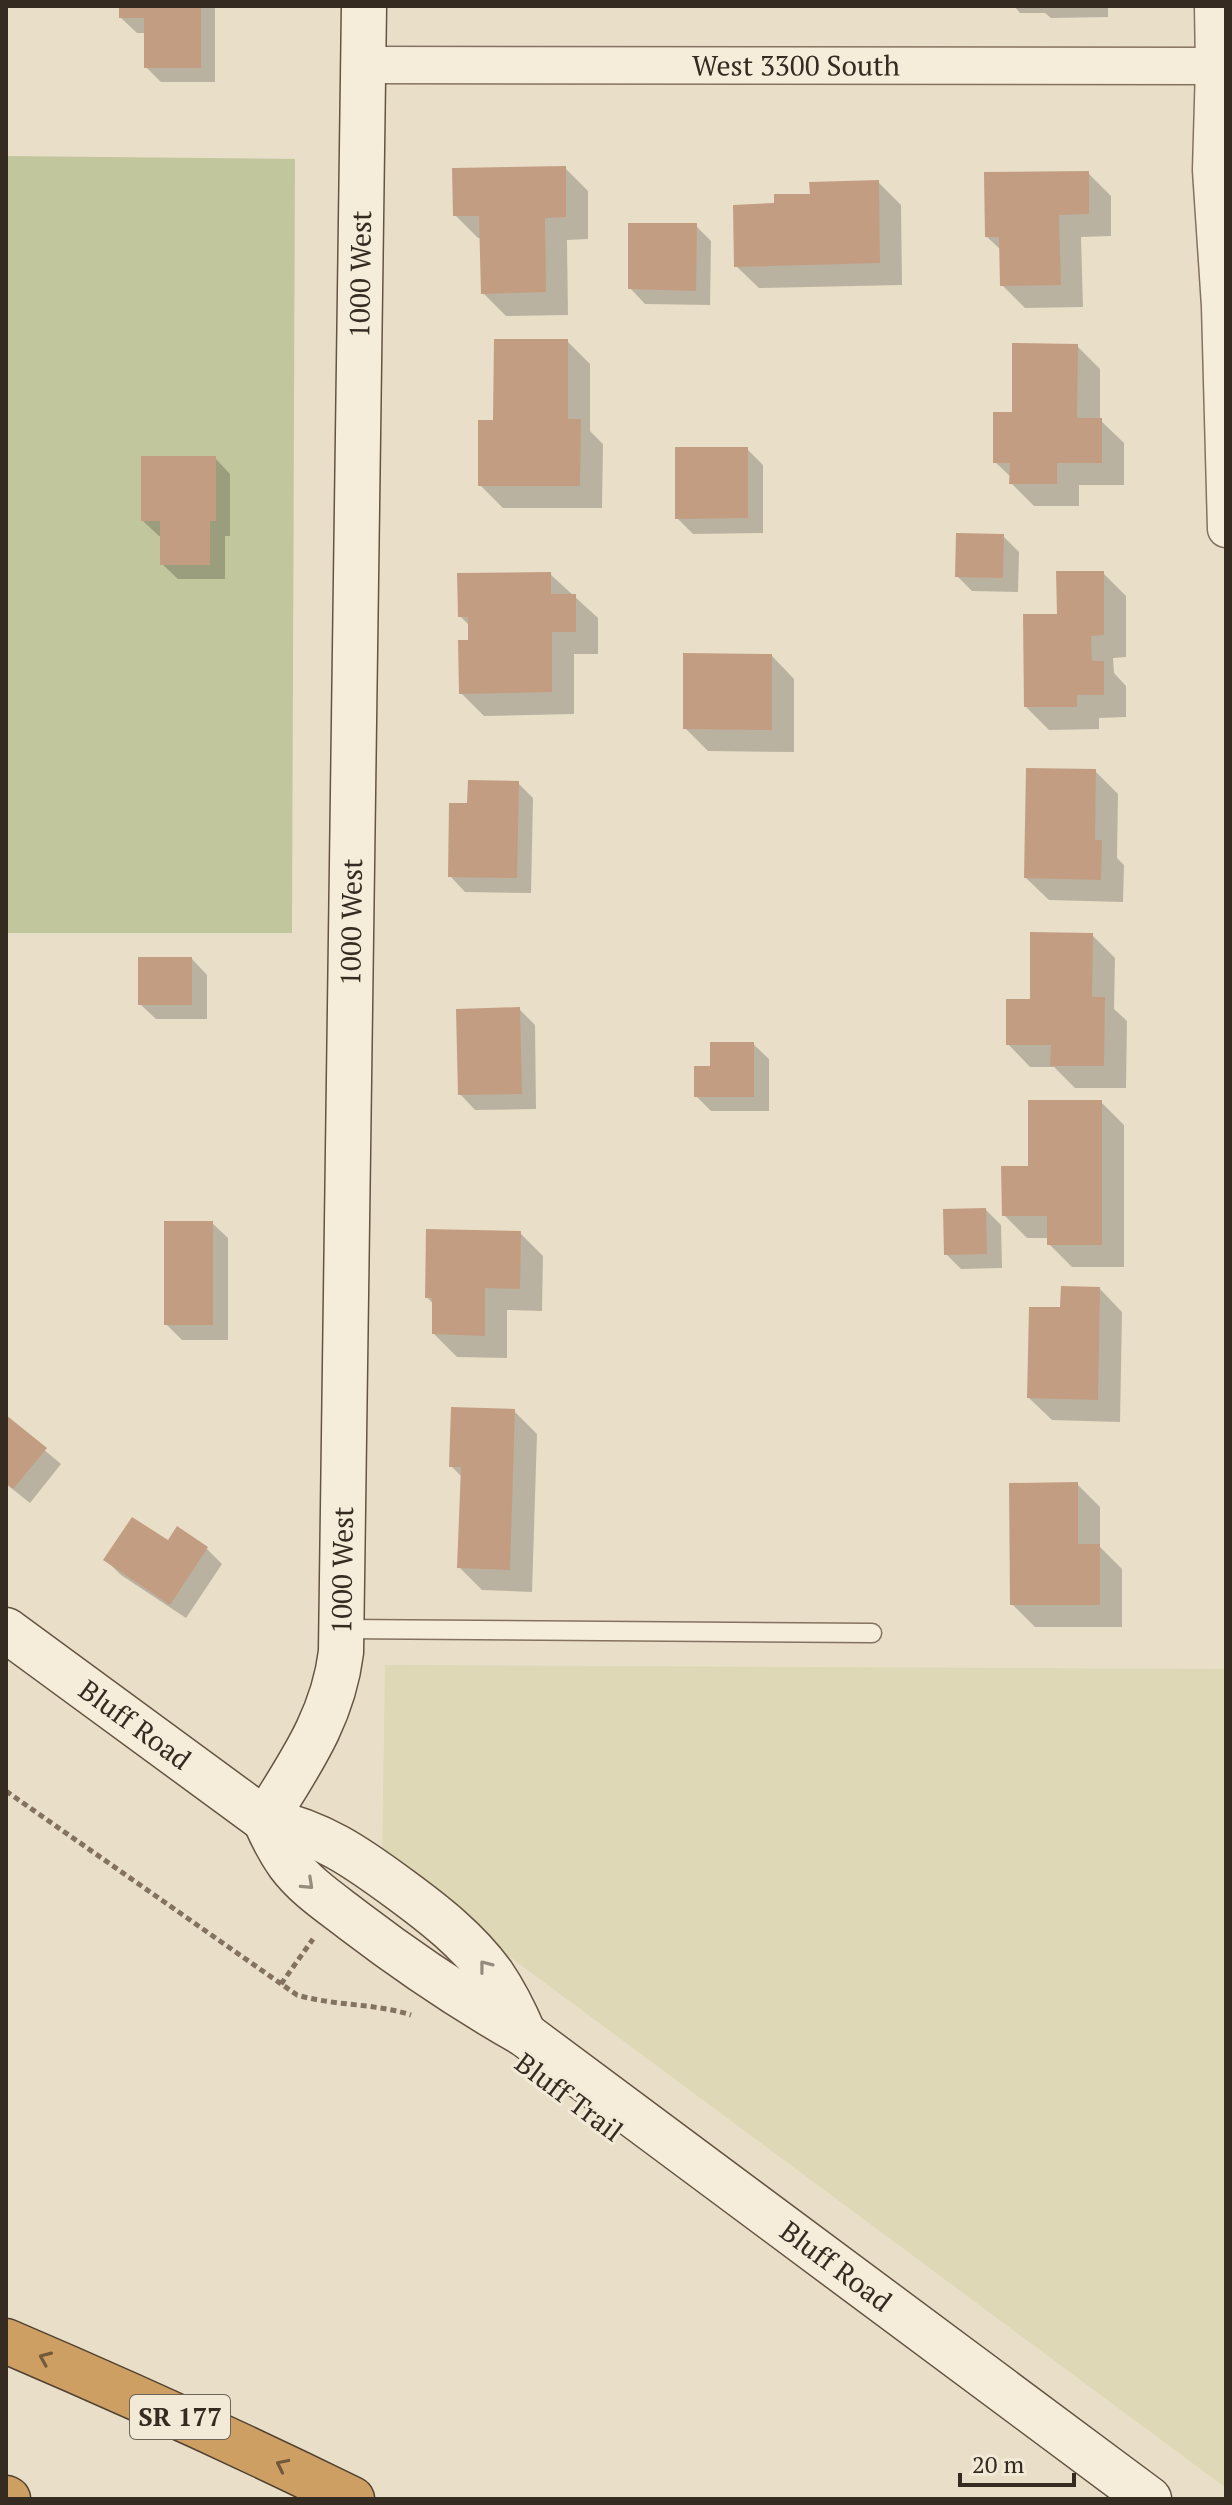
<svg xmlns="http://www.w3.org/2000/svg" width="1232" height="2505" viewBox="0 0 1232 2505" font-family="'PT Serif',serif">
<rect width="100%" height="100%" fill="#e9dfc8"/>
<polygon fill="#ded8b6" points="385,1665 1226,1669 1226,2488 382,1862"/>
<polygon fill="#c1c69d" points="6,156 295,159 292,933 6,933"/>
<g fill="#0003">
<polygon points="121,6 227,6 227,8 215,8 215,82 161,82 146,67 146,33 137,33 121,18"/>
<polygon points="1014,6 1108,6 1108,17 1051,18 1045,13 1020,13"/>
<polygon points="565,168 588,191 588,239 567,240 568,315 506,316 483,293 482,238 478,238 455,215"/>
<polygon points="1088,173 1111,196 1111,236 1081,237 1083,307 1025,308 1002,285 1002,251 987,237"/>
<polygon points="878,182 901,205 902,285 759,288 736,266 776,205"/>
<polygon points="696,226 711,241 710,305 645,304 630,288"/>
<polygon points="567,341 590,364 590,431 603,444 602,508 503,508 480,485 495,422"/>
<polygon points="1077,346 1100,369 1100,420 1124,443 1124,485 1079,485 1079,506 1034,506 1011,483 1012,478 995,462 1014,414"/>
<polygon points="747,449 763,465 763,533 693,534 677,518"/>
<polygon points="215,458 230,474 230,536 225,536 225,579 178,579 162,564 162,536 159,536 143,521"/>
<polygon points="1003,536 1019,552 1018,592 972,591 957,576"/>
<polygon points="1103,573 1126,596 1126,657 1113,658 1114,673 1126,686 1126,717 1099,718 1099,729 1049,730 1026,707"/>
<polygon points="550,574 598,618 598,654 574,654 574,714 484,716 461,693 470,642 470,626 460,616"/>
<polygon points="772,656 794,679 794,752 708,751 685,728"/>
<polygon points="1095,771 1118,794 1117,858 1124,865 1123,902 1049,900 1026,878"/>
<polygon points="518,783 533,798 531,893 465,892 450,876 469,805"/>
<polygon points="1092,935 1115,958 1114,1009 1127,1021 1126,1088 1075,1088 1054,1067 1030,1067 1008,1044 1032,1001"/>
<polygon points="192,959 207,975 207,1019 156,1019 140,1004"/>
<polygon points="519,1009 535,1025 536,1109 475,1110 460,1094"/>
<polygon points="753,1044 769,1059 769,1111 711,1111 696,1096"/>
<polygon points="1101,1102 1124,1125 1124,1267 1072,1267 1049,1244 1049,1238 1027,1238 1004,1215 1030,1168"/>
<polygon points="986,1210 1001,1225 1002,1268 961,1269 946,1254"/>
<polygon points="212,1223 228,1238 228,1340 182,1340 166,1324"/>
<polygon points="520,1233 543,1256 542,1311 507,1310 507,1358 457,1357 434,1334 434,1305 427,1297"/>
<polygon points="1100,1289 1122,1312 1120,1422 1052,1420 1029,1398"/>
<polygon points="514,1411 537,1434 532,1592 482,1590 459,1567 462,1477 451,1466"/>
<polygon points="6,1418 61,1464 30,1503 6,1484"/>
<polygon points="1077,1484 1100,1507 1100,1547 1122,1569 1122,1627 1035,1627 1012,1604"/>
<polygon points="177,1529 207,1549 222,1564 186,1618 121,1575 106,1560 168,1543"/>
</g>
<g fill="#c39d82">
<polygon points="119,6 201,6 201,68 144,68 144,18 119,18"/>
<polygon points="566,166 566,217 545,218 546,292 481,294 479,216 453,216 452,168"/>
<polygon points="1089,171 1089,214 1059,215 1061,285 1000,286 999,237 985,237 984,172"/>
<polygon points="879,180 880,263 734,267 733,205 774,203 774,194 810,194 809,182"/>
<polygon points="628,223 697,223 696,291 628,289"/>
<polygon points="494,339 568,339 568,419 581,419 580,486 478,486 478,420 493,420"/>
<polygon points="1012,343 1078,344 1077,418 1102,418 1102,463 1057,463 1057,484 1009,484 1010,463 993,463 993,412 1012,412"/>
<polygon points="675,447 748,447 748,518 675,519"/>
<polygon points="141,456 216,456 216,521 210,521 210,565 160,565 160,521 141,521"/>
<polygon points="956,533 1004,534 1003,578 955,577"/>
<polygon points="1056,571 1104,571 1104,635 1091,636 1092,661 1104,661 1104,695 1077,695 1077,707 1024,707 1023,614 1057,614"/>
<polygon points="551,572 551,594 576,594 576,632 552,632 552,692 459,694 458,640 468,640 468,617 458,617 457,573"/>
<polygon points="683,653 772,654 772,730 683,729"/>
<polygon points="1026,768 1096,769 1095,840 1102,840 1101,880 1024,878"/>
<polygon points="468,780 519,781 517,878 448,877 449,803 467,803"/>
<polygon points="1030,932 1093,933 1092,997 1105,997 1104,1066 1050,1066 1051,1045 1006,1045 1006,999 1030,999"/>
<rect x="138" y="957" width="54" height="48"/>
<polygon points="520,1007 522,1094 458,1095 456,1009"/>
<polygon points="710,1042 754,1042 754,1097 694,1097 694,1066 710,1066"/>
<polygon points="1028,1100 1102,1100 1102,1245 1047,1245 1047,1216 1002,1216 1001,1166 1028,1166"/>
<polygon points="986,1208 987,1254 944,1255 943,1209"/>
<rect x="164" y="1221" width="49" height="104"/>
<polygon points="426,1229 521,1231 520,1289 485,1288 485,1336 432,1334 432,1298 425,1298"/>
<polygon points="1061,1286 1100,1287 1098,1400 1027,1398 1029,1307 1060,1307"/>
<polygon points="451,1407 515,1409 510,1570 457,1568 461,1467 449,1467"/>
<polygon points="6,1415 47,1448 13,1489 6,1483"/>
<polygon points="1078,1482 1078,1544 1100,1544 1100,1605 1010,1605 1009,1483"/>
<polygon points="132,1517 168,1540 177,1526 208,1547 170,1605 103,1560"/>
</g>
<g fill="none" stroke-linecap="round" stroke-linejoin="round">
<defs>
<polyline id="lane" points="342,1629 872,1633"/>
<g id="street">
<polyline points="1213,6 1214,67 1211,170 1220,306 1226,529"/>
<path id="s1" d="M364 65 1226 66"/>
</g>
<g id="secondary">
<path id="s2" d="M6 1630 265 1820C322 1833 355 1856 401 1890 435 1915 467 1940 492 1974 505 1993 515 2013 524 2034"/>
<path id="s3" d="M265 1820C299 1765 333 1718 341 1652L364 6"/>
<path id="s4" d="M265 1820C272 1836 279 1850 289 1864 306 1887 331 1903 354 1921 409 1963 464 2000 524 2034L1149 2499"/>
</g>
<g id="highway">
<path d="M6 2341C123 2391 238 2443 352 2499"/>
<polyline points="6,2498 8,2499"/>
</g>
</defs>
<use href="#lane" stroke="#83725f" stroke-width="21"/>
<use href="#street" stroke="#83725f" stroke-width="39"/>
<use href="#secondary" stroke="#655442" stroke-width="47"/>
<use href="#highway" stroke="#514132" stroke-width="47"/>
<g stroke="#83725f" stroke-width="5" stroke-dasharray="6 4" stroke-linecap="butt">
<path d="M6 1791 297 1995C334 2006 374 2003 411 2015"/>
<polyline points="281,1984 313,1939"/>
</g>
<use href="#lane" stroke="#f5edda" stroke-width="18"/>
<use href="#street" stroke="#f5edda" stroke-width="36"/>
<use href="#secondary" stroke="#f5edda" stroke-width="44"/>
<use href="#highway" stroke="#ce9f63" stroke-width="44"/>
</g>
<defs><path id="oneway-chevron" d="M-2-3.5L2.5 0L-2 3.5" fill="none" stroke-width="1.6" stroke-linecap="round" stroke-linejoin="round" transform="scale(2)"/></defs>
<g stroke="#958c7e">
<use href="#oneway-chevron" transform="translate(308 1884) rotate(43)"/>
<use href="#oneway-chevron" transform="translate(485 1966) rotate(-128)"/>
</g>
<g stroke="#72593b">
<use href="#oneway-chevron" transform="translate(45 2358) rotate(-157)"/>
<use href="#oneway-chevron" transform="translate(282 2465) rotate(-154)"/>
</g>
<g text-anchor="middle" stroke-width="6" stroke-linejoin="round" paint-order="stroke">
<rect fill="#f2ead6" stroke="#6e6457" stroke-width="2" x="130" y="2395" width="100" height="44" rx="6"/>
<g font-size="26" font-weight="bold" fill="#352b21">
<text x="180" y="2426">SR 177</text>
</g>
<g font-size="28" fill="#352b21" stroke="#f2ead6">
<text dy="10" stroke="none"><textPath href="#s1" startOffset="432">West 3300 South</textPath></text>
<text dy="10" stroke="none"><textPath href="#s3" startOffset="1564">1000 West</textPath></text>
<text dy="10" stroke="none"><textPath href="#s3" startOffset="916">1000 West</textPath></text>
<text dy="10" stroke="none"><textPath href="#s3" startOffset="268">1000 West</textPath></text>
<text dy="10" stroke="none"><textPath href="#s2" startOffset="160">Bluff Road</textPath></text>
<text transform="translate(569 2097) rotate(37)" y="10">Bluff Trail</text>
<text dy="10" stroke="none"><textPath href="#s4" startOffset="730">Bluff Road</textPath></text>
</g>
</g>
<rect width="1232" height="2505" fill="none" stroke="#352b21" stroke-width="16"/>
<path d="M960 2473v12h114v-12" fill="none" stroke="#352b21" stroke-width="4"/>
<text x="972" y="2473" font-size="24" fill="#352b21" stroke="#f2ead6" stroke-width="6" paint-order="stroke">20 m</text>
</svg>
